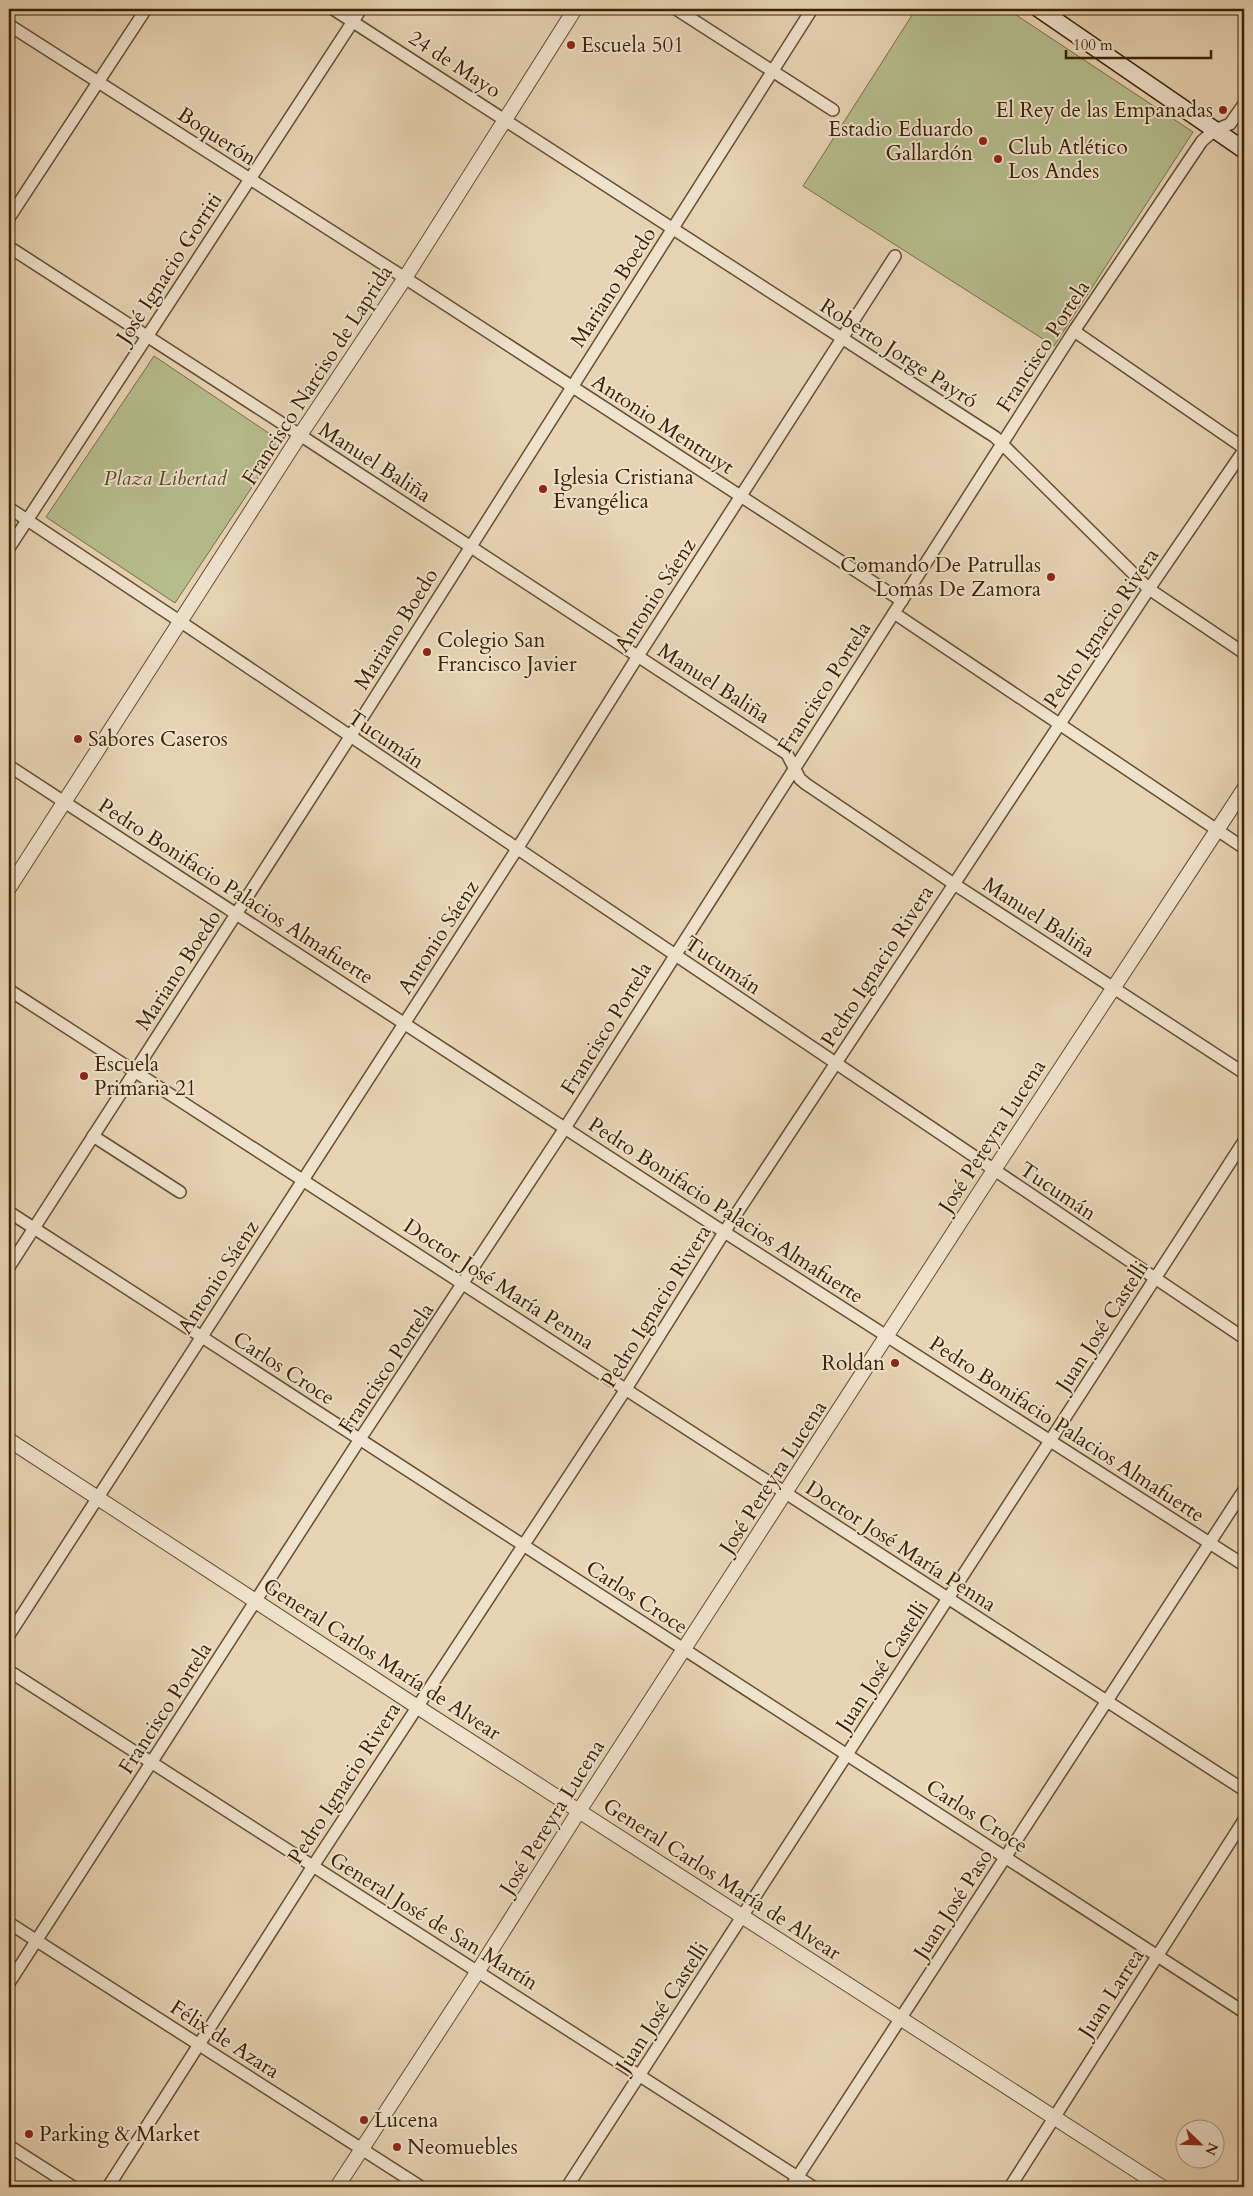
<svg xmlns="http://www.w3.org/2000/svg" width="1253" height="2196" viewBox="0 0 1253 2196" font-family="Cardo,serif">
<rect width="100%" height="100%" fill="#e8d4b4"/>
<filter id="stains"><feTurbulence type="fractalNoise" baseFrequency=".004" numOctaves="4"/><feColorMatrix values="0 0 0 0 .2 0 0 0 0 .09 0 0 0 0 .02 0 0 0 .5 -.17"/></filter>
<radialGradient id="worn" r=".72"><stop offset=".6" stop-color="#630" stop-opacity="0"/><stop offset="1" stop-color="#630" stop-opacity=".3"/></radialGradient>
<g fill="#b6bd8d" stroke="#786f48">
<polygon points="916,9 1007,9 1193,132 1054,346 803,186"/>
<polygon points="154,356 282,442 175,603 46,517"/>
</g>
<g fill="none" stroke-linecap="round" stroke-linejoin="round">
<defs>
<g id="minor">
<polyline points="333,9 995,437 1149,589 1244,653"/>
<polyline points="676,9 833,110"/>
<polyline points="9,25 405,278 902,601"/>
<polyline points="9,218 146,9"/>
<polyline points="9,247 300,435 787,754 800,779 806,784 954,884 1244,1073"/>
<polyline points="1074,331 1244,448"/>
<polyline points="9,508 181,622 1244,1338"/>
<polyline points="9,548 361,9"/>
<polyline points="894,613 1244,848"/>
<polyline points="9,766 718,1228 1244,1565"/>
<path d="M9 990C421 1255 832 1524 1244 1790"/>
<polyline points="93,1136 180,1192"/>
<polyline points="9,1212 1244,2012"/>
<polyline points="9,1267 350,737 812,9"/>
<polyline points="9,1635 517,849 638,656 895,256"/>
<polyline points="9,1671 813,2187"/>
<polyline points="9,1923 421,2187"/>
<polyline points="9,1983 360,1439 565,1128 1074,331 1202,141 1215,130 1230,124 1244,104"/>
<polyline points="9,2146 73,2187"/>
<polyline points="108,2187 313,1866 626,1389 725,1231 1149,589 1244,450"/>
<polyline points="567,2187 1244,1141"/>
<polyline points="791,2187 1244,1490"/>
<polyline points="1010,2187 1244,1820"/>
</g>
<g id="tertiary">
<polyline points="9,888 300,435 405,278 575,9"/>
<polyline points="9,1440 416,1706 1162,2187"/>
<polyline points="337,2187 478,1971 579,1811 994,1170 1244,789"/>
</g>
<polyline id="secondary" points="1039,9 1244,150"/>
</defs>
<use href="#minor" stroke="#664e2f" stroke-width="14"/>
<use href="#tertiary" stroke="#664e2f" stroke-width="16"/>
<use href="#secondary" stroke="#3b2103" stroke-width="19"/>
<use href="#minor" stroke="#f0e3ce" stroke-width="11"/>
<use href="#tertiary" stroke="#f0e3ce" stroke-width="14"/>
<use href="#secondary" stroke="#f0e3ce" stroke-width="16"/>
</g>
<g fill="#8f2418" stroke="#f0e3ce" stroke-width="2">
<circle cx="571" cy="45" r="5"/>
<circle cx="1223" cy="110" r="5"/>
<circle cx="983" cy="141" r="5"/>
<circle cx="998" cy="159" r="5"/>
<circle cx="543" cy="489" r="5"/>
<circle cx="1051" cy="577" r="5"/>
<circle cx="427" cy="652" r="5"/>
<circle cx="78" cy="739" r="5"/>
<circle cx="84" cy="1076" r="5"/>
<circle cx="895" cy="1363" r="5"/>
<circle cx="364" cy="2120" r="5"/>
<circle cx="29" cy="2134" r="5"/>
<circle cx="397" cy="2147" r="5"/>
</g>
<g text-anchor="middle" stroke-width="4" stroke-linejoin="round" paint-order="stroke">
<g font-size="21" fill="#3b2103" stroke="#f0e3ce" text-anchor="start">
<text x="581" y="52">Escuela 501</text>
<text x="1213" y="117" text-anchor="end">El Rey de las Empanadas</text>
<text x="973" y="136" text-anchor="end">Estadio Eduardo<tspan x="973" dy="24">Gallardón</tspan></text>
<text x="1008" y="154">Club Atlético<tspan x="1008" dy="24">Los Andes</tspan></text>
<text x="553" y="484">Iglesia Cristiana<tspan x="553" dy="24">Evangélica</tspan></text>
<text x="1041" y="572" text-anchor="end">Comando De Patrullas<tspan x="1041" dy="24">Lomas De Zamora</tspan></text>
<text x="437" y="647">Colegio San<tspan x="437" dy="24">Francisco Javier</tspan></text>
<text x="88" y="746">Sabores Caseros</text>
<text x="94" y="1071">Escuela<tspan x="94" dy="24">Primaria 21</tspan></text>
<text x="885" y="1370" text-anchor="end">Roldan</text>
<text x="374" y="2127">Lucena</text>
<text x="39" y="2141">Parking &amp; Market</text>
<text x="407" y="2154">Neomuebles</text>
</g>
<g font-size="21" fill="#3b2103" stroke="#f0e3ce">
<text transform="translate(455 64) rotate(33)" y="7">24 de Mayo</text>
<text transform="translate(217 136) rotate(33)" y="7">Boquerón</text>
<text transform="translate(169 268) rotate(-57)" y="7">José Ignacio Gorriti</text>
<text transform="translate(613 287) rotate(-57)" y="7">Mariano Boedo</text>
<text transform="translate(1043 346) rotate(-57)" y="7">Francisco Portela</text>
<text transform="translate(899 353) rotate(33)" y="7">Roberto Jorge Payró</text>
<text transform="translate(317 375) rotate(-57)" y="7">Francisco Narciso de Laprida</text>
<text transform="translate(663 424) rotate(33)" y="7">Antonio Mentruyt</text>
<text transform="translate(375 462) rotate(33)" y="7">Manuel Baliña</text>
<text transform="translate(655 595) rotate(-57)" y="7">Antonio Sáenz</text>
<text transform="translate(1101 628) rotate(-56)" y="7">Pedro Ignacio Rivera</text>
<text transform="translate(396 629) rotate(-58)" y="7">Mariano Boedo</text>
<text transform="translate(714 683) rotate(33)" y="7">Manuel Baliña</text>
<text transform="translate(824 687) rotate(-57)" y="7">Francisco Portela</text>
<text transform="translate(386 739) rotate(34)" y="7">Tucumán</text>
<text transform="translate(236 891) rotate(33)" y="7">Pedro Bonifacio Palacios Almafuerte</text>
<text transform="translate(1039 917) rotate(33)" y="7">Manuel Baliña</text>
<text transform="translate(438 937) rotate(-57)" y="7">Antonio Sáenz</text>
<text transform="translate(723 965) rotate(34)" y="7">Tucumán</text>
<text transform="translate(877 966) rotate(-57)" y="7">Pedro Ignacio Rivera</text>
<text transform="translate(178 970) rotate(-57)" y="7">Mariano Boedo</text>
<text transform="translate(606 1028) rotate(-58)" y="7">Francisco Portela</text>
<text transform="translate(992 1136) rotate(-57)" y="7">José Pereyra Lucena</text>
<text transform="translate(1058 1191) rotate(34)" y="7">Tucumán</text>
<text transform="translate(726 1210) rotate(33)" y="7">Pedro Bonifacio Palacios Almafuerte</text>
<text transform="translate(218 1277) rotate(-57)" y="7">Antonio Sáenz</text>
<text transform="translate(499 1284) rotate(33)" y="7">Doctor José María Penna</text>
<text transform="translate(656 1306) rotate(-58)" y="7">Pedro Ignacio Rivera</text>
<text transform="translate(1102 1326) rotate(-57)" y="7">Juan José Castelli</text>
<text transform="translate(284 1368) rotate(33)" y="7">Carlos Croce</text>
<text transform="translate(386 1368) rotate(-56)" y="7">Francisco Portela</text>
<text transform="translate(1067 1429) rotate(33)" y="7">Pedro Bonifacio Palacios Almafuerte</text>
<text transform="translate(773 1477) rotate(-57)" y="7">José Pereyra Lucena</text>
<text transform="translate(901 1546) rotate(33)" y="7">Doctor José María Penna</text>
<text transform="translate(637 1597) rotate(33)" y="7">Carlos Croce</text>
<text transform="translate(382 1659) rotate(33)" y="7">General Carlos María de Alvear</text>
<text transform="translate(882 1666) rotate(-57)" y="7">Juan José Castelli</text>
<text transform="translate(165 1708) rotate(-57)" y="7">Francisco Portela</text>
<text transform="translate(344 1783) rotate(-57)" y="7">Pedro Ignacio Rivera</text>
<text transform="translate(977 1816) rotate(33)" y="7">Carlos Croce</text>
<text transform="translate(552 1817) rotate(-58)" y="7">José Pereyra Lucena</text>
<text transform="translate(722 1879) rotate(33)" y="7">General Carlos María de Alvear</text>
<text transform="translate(953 1904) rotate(-57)" y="7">Juan José Paso</text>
<text transform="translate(434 1921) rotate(32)" y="7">General José de San Martín</text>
<text transform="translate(1111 1993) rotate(-57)" y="7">Juan Larrea</text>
<text transform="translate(662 2007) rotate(-57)" y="7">Juan José Castelli</text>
<text transform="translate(225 2039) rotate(33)" y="7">Félix de Azara</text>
</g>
<g font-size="21" font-style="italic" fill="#5a4826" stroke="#f0e3ce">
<text x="165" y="485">Plaza Libertad</text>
</g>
</g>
<rect width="1253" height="2196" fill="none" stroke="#e8d4b4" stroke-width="30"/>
<rect x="10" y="10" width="1233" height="2176" fill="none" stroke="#3b2103" stroke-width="2.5"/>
<rect x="15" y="15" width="1223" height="2166" fill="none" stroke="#3b2103"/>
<g transform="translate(1200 2144) rotate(113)"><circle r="24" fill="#f0e3ce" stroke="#a8957d"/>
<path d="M0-4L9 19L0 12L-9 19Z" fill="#8f2418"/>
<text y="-8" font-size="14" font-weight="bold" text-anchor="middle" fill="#3b2103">N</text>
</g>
<path d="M1066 50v8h145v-8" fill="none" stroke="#3b2103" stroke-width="2.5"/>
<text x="1073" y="50" font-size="15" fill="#3b2103" stroke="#f0e3ce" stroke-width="4" paint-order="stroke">100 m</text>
<rect width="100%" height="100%" filter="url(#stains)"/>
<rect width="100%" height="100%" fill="url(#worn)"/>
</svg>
